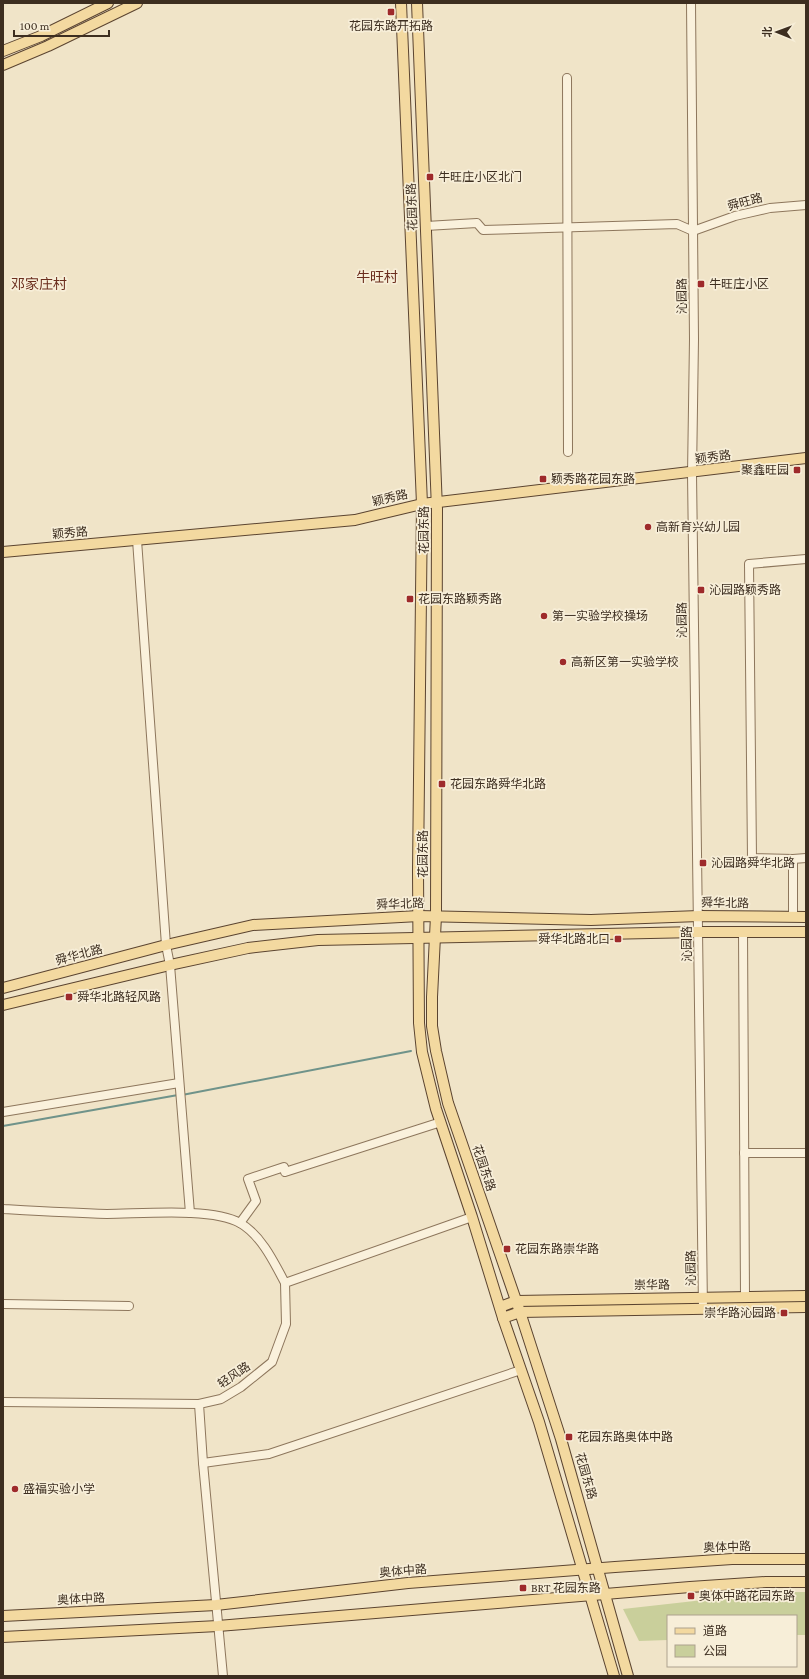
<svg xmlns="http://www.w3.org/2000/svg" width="809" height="1679" viewBox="0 0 809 1679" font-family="'Crimson Pro','Noto Sans SC',serif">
<rect width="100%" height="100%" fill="#f0e4c8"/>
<polygon fill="#c9cf9b" points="776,1592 806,1592 806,1635 796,1635 796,1616 668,1616 668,1640 639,1641 623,1609"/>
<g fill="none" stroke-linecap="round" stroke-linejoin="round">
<g stroke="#6f938a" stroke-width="2">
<polyline points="182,1095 411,1051"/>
<polyline points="3,1126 178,1095"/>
</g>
<defs>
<g id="minor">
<polyline points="691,3 694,339 692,474 703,1309"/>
<polyline points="567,78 568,452"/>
<polyline points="426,226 477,223 483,230 677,224 693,231"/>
<polyline points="693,231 735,216 770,208 806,205"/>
<polyline points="137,540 166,945 170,965 190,1213"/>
<polyline points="793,859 752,858 749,564 806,559"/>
<polyline points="793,917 793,859 806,858"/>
<polyline points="743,932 745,1297"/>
<polyline points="3,1112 179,1083"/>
<polyline points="744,1153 806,1153"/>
<path d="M3 1209C38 1211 72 1213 107 1214 140 1214 212 1207 240 1223 261 1235 274 1262 285 1283"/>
<polyline points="240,1223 256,1201 248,1179 284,1167 285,1172 441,1122"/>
<polyline points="3,1304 129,1306"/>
<polyline points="3,1402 199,1404"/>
<polyline points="203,1463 269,1454 521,1370"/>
<polyline points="223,1676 203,1463 199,1404 221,1399 241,1387 272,1362 286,1324 285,1283 472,1217"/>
</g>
<g id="major">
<polyline points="401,3 422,504 418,871 419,1023 422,1052 436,1109 472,1217 503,1318 539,1422 614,1676"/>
<polyline points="417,3 437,509 436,916 432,997 432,1026 436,1051 448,1103 520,1312 561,1439 628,1676"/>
<polyline points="3,51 41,36 108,3"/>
<polyline points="3,65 48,46 137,3"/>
<polyline points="3,552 355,520 422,504 806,458"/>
<polyline points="3,988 166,945 253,925 419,916 591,920 699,916 806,917"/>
<polyline points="3,1005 170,965 248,948 318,940 698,932 806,932"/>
<polyline points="500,1307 516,1301 806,1296"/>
<polyline points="503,1318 520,1312 806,1307"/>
<polyline points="3,1616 216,1605 408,1583 615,1567 732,1559 806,1559"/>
<polyline points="3,1637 218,1626 690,1587 766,1582 806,1582"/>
</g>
</defs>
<use href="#minor" stroke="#8d765c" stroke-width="10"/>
<use href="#major" stroke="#5b4430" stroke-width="12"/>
<use href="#minor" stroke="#faf1dc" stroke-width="8"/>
<use href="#major" stroke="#f3d9a0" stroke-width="10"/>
</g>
<g fill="#9e2a2b" stroke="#f7eed8" stroke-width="1.5">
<rect x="387" y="8" width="8" height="8" rx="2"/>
<rect x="426" y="173" width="8" height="8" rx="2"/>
<rect x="697" y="280" width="8" height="8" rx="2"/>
<rect x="793" y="466" width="8" height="8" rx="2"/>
<rect x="539" y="475" width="8" height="8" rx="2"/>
<circle cx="648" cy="527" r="4"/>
<rect x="697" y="586" width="8" height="8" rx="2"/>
<rect x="406" y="595" width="8" height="8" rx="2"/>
<circle cx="544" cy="616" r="4"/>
<circle cx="563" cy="662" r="4"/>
<rect x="438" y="780" width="8" height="8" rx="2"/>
<rect x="699" y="859" width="8" height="8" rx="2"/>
<rect x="614" y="935" width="8" height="8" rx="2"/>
<rect x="65" y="993" width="8" height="8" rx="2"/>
<rect x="503" y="1245" width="8" height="8" rx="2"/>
<rect x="780" y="1309" width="8" height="8" rx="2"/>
<rect x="565" y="1433" width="8" height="8" rx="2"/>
<circle cx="15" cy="1489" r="4"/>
<rect x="519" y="1584" width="8" height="8" rx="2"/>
<rect x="687" y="1592" width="8" height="8" rx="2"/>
</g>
<g text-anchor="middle" stroke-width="3.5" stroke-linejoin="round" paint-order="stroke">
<g font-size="12" fill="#3d2e20" stroke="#f7eed8" text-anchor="start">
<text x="391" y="30" text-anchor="middle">花园东路开拓路</text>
<text x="438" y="181">牛旺庄小区北门</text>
<text x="709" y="288">牛旺庄小区</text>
<text x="789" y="474" text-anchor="end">聚鑫旺园</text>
<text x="551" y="483">颖秀路花园东路</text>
<text x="656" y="531">高新育兴幼儿园</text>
<text x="709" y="594">沁园路颖秀路</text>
<text x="418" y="603">花园东路颖秀路</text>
<text x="552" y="620">第一实验学校操场</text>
<text x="571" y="666">高新区第一实验学校</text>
<text x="450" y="788">花园东路舜华北路</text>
<text x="711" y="867">沁园路舜华北路</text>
<text x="610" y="943" text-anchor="end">舜华北路北口</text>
<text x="77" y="1001">舜华北路轻风路</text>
<text x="515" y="1253">花园东路崇华路</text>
<text x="776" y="1317" text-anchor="end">崇华路沁园路</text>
<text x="577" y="1441">花园东路奥体中路</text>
<text x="23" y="1493">盛福实验小学</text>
<text x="531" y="1592">BRT 花园东路</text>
<text x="699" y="1600">奥体中路花园东路</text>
</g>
<g font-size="12" fill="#3d2e20" stroke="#f7eed8">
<text transform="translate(745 202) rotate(-15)" y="4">舜旺路</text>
<text transform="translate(412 207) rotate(-92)" y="4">花园东路</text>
<text transform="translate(682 296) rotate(-91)" y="4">沁园路</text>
<text transform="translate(713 457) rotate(-7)" y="4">颖秀路</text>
<text transform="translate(390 498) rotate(-13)" y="4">颖秀路</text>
<text transform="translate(424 530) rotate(-90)" y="4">花园东路</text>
<text transform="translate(70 533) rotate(-5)" y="4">颖秀路</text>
<text transform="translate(682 620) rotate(-91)" y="4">沁园路</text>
<text transform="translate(423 854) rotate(-90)" y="4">花园东路</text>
<text transform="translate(725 903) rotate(1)" y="4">舜华北路</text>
<text transform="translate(400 904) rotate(-2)" y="4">舜华北路</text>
<text transform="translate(687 944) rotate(-90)" y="4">沁园路</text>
<text transform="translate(79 955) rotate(-15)" y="4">舜华北路</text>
<text transform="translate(484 1168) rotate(71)" y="4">花园东路</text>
<text transform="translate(691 1268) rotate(-91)" y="4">沁园路</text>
<text transform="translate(652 1285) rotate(-1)" y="4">崇华路</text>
<text transform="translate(234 1375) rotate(-34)" y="4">轻风路</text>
<text transform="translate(586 1476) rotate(74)" y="4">花园东路</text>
<text transform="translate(727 1547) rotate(-2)" y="4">奥体中路</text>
<text transform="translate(403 1571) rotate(-5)" y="4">奥体中路</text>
<text transform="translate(81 1599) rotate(-3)" y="4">奥体中路</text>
</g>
<g font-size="14" fill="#6b2e1e" stroke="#f7eed8">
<text x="377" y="282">牛旺村</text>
<text x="39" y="289">邓家庄村</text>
</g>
</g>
<rect width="809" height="1679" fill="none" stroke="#3d2e20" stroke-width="8"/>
<rect x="667" y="1615" width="130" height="52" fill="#f7eed8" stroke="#ada18e"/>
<rect x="675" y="1628" width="20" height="6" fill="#f3d9a0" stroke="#ada18e"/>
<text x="703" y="1635" font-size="12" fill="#3d2e20">道路</text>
<rect x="675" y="1645" width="20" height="12" fill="#c9cf9b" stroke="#ada18e"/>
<text x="703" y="1655" font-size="12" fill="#3d2e20">公园</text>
<g transform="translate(777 32) rotate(271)" stroke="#f7eed8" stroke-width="3" paint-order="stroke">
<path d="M0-3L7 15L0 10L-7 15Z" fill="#3d2e20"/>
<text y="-6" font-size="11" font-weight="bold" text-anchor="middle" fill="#3d2e20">北</text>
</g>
<path d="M14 30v6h95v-6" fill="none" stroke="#3d2e20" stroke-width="2"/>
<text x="20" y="30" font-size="12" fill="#3d2e20" stroke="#f7eed8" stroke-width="3" paint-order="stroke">100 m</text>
</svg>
